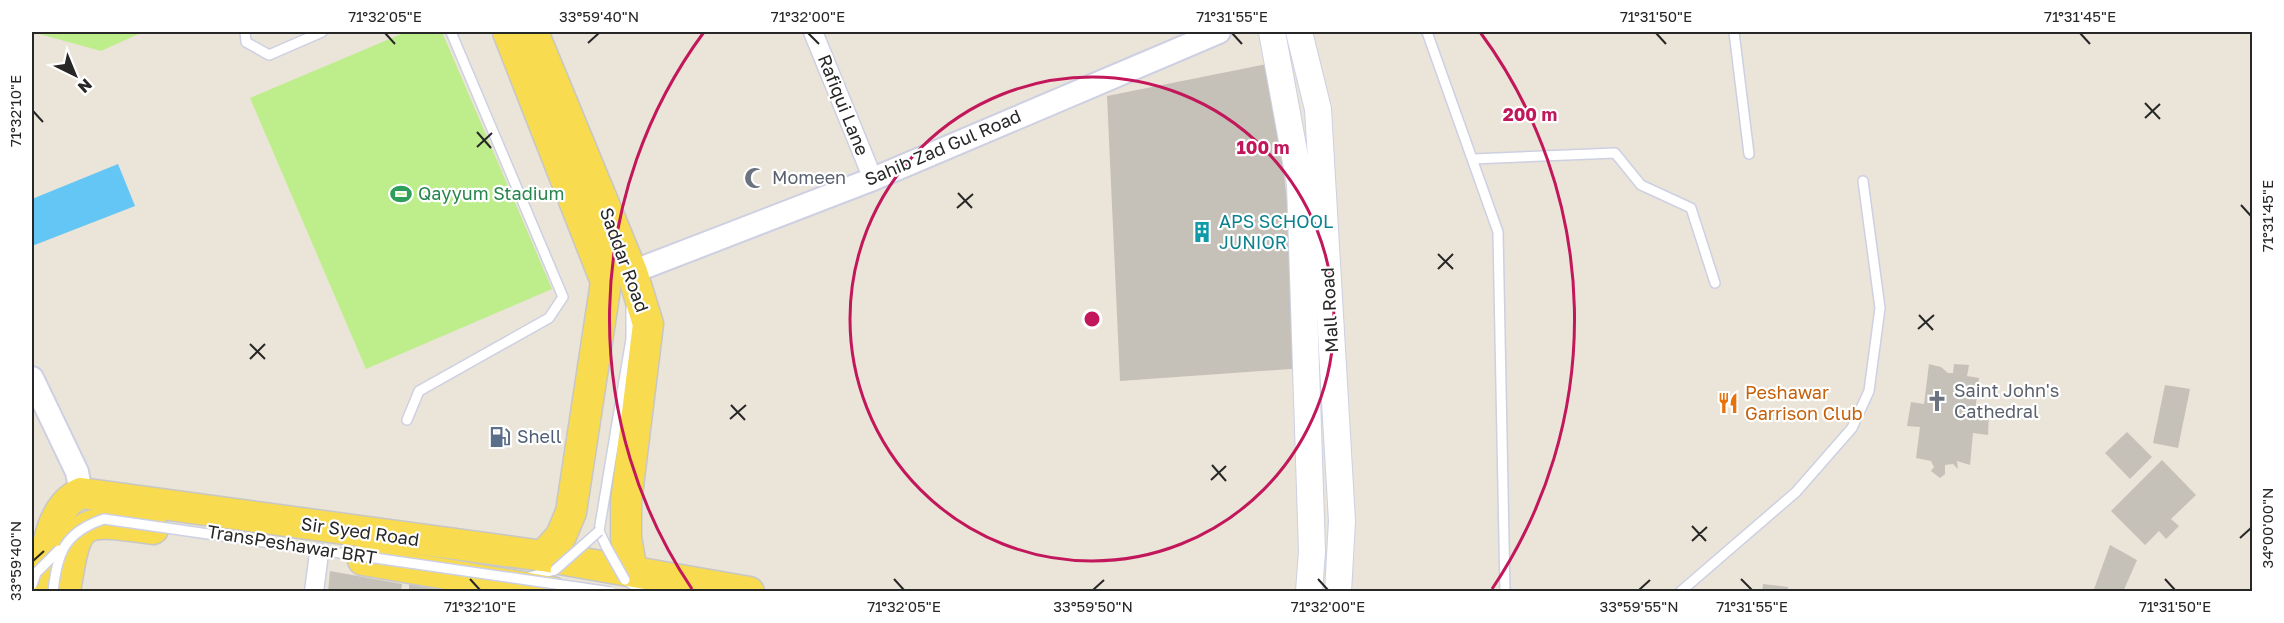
<svg xmlns="http://www.w3.org/2000/svg" width="2284" height="623" viewBox="0 0 2284 623" font-family="'Golos Text',sans-serif">
<rect width="100%" height="100%" fill="#ebe4d8"/>
<g fill="#beee8b">
<polygon points="32,32 143,32 101,51"/>
<polygon points="406,32 442,32 552,289 366,369 250,98"/>
</g>
<polygon fill="#63c6f5" points="118,164 135,206 32,246 32,199"/>
<g fill="#c6c1b8">
<polygon points="1272,63 1305,368 1120,381 1107,96"/>
<polygon points="1929,364 1941,367 1948,373 1953,373 1954,364 1969,365 1967,376 1979,378 1975,412 1989,413 1988,435 1973,433 1970,465 1957,461 1958,469 1953,464 1945,465 1945,474 1940,478 1931,471 1934,467 1931,461 1916,458 1920,427 1907,426 1911,402 1924,404"/>
<polygon points="2165,385 2190,389 2178,448 2153,443"/>
<polygon points="2127,432 2152,457 2130,479 2105,453"/>
<polygon points="2162,460 2196,495 2171,519 2179,526 2166,539 2159,531 2145,545 2111,511"/>
<polygon points="2110,545 2137,560 2123,592 2093,592"/>
<polygon points="330,571 402,584 401,592 328,592"/>
<polygon points="409,584 442,590 442,592 409,592"/>
<polygon points="1763,584 1788,587 1788,592 1762,592"/>
</g>
<g fill="none" stroke-linecap="round" stroke-linejoin="round">
<defs>
<g id="service">
<polyline points="245,32 246,42 269,55 322,32"/>
<polyline points="1427,32 1498,232 1505,592"/>
<polyline points="1734,32 1749,154"/>
<polyline points="1473,159 1615,153 1641,185 1691,208 1715,283"/>
<polyline points="407,420 419,391 549,318 563,297 451,32"/>
<polyline points="607,548 599,531 631,339 631,308"/>
<polyline points="529,577 555,570"/>
<polyline points="627,581 644,592"/>
<polyline points="1680,592 1796,492 1852,428 1869,391 1880,308 1863,181"/>
</g>
<g id="minor">
<polyline points="813,32 873,179"/>
<polyline points="314,592 319,553"/>
</g>
<g id="tertiary">
<polyline points="632,272 873,179 1219,32"/>
<polyline points="32,378 77,472 81,493"/>
</g>
<g id="secondary">
<polyline points="1272,32 1300,184 1312,551 1309,592"/>
<polyline points="1299,32 1318,109 1342,521 1338,592"/>
</g>
<g id="primary">
<polyline points="508,32 606,282 571,512 561,536 543,556"/>
<polyline points="533,32 632,272 648,324 626,502 626,538 632,571"/>
<polyline points="363,560 552,592"/>
<path d="M40 592C46 560 47 508 81 493L543 556 749 592"/>
<path d="M65 592C77 516 78 519 153 529"/>
</g>
</defs>
<use href="#service" stroke="#cdd0e2" stroke-width="12"/>
<use href="#minor" stroke="#cdd0e2" stroke-width="21"/>
<use href="#tertiary" stroke="#cdd0e2" stroke-width="26"/>
<use href="#secondary" stroke="#cdd0e2" stroke-width="28"/>
<use href="#primary" stroke="#c7c7c7" stroke-width="33"/>
<use href="#service" stroke="#fff" stroke-width="9"/>
<use href="#minor" stroke="#fff" stroke-width="18"/>
<use href="#tertiary" stroke="#fff" stroke-width="22"/>
<use href="#secondary" stroke="#fff" stroke-width="26"/>
<use href="#primary" stroke="#f8db4f" stroke-width="30"/>
<defs>
<g id="service-bridge">
<polyline points="607,548 625,580"/>
<polyline points="555,570 599,531"/>
<polyline points="32,585 36,573 59,550"/>
<path d="M53 592C57 552 65 532 104 519L611 592"/>
</g>
</defs>
<use href="#service-bridge" stroke="#cdd0e2" stroke-width="12" stroke-linecap="butt"/>
<use href="#service-bridge" stroke="#fff" stroke-width="9"/>
</g>
<path fill="none" stroke="#272727" stroke-width="2" d="M385 33 395 44M808 33 819 44M1232 33 1242 44M1656 33 1666 44M2080 33 2090 44M588 43 599 33M2145 103 2160 119M33 111 43 122M2145 118 2160 104M477 132 491 148M477 147 492 133M958 193 972 208M2241 205 2251 216M957 208 973 194M1438 254 1453 269M1438 269 1453 254M1919 315 1933 330M1918 329 1934 315M250 344 265 359M250 359 265 344M731 405 745 420M730 419 746 405M1212 465 1226 481M1211 480 1226 466M1692 526 1706 541M2240 538 2251 528M1692 541 1707 527M33 561 44 551M470 579 480 590M894 579 904 590M1318 579 1328 590M1741 579 1752 590M2165 579 2175 590M1093 590 1104 580M1639 590 1650 580"/>
<g fill="none" stroke="#c2185b" stroke-width="3">
<circle cx="1092" cy="319" r="242"/>
<path d="M692 589A483 483 0 0 1 704 32M1480 32A483 483 0 0 1 1492 589"/>
</g>
<defs>
<symbol id="mosque-bare" viewBox="-9 -9 18 18"><path d="M3.5-4.9A6 6 0 1 0 3.5 4.9A5 5 0 1 1 3.5-4.9Z" fill="#6b7280" stroke="#fff" stroke-width="2.5" paint-order="stroke"/></symbol>
<symbol id="stadium-bare" viewBox="-9 -9 18 18"><path d="M0-5a6.5 5 0 1 0 0 10a6.5 5 0 1 0 0-10ZM-3.5-1.8h7v3.6h-7Z" fill="#2e9e5b" stroke="#fff" stroke-width="2.5" paint-order="stroke"/></symbol>
<symbol id="building-bare" viewBox="-9 -9 18 18"><path d="M-4-6H4V6H1V3H-1V6H-4ZM-2.5-4.3h1.7v1.8h-1.7ZM.8-4.3h1.7v1.8H.8ZM-2.5-1h1.7V.8h-1.7ZM.8-1h1.7V.8H.8Z" fill="#0f9aa8" stroke="#fff" stroke-width="2.5" paint-order="stroke"/></symbol>
<symbol id="church-bare" viewBox="-9 -9 18 18"><path d="M-1.2-6h2.4v3.5h3.3v2.4h-3.3V6h-2.4V-.1h-3.3v-2.4h3.3Z" fill="#6b7280" stroke="#fff" stroke-width="2.5" paint-order="stroke"/></symbol>
<symbol id="restaurant-bare" viewBox="-9 -9 18 18"><path d="M-5-6h1v4h1v-4h1v4h1v-4h1v5L-1.5 .5V6h-2V.5L-5-1ZM5-6V6H3V1.5H1.5Q1.5-4 5-6Z" fill="#e8710a" stroke="#fff" stroke-width="2.5" paint-order="stroke"/></symbol>
<symbol id="fuel-bare" viewBox="-9 -9 18 18"><path d="M-5.5-6h7V0h2V4h1.3V-2.5L3-4.5l.8-.8L6-3V5H2.5V1h-1V6h-7ZM-4.2-4.7v3.2H.2V-4.7Z" fill="#5c6f8a" stroke="#fff" stroke-width="2.5" paint-order="stroke"/></symbol>
</defs>
<g fill-rule="evenodd">
<use href="#mosque-bare" x="740" y="163" width="30" height="30"/>
<use href="#stadium-bare" x="386" y="179" width="30" height="30"/>
<use href="#building-bare" x="1187" y="217" width="30" height="30"/>
<use href="#church-bare" x="1922" y="386" width="30" height="30"/>
<use href="#restaurant-bare" x="1713" y="388" width="30" height="30"/>
<use href="#fuel-bare" x="485" y="422" width="30" height="30"/>
</g>
<g text-anchor="middle" stroke-width="4.5" stroke-linejoin="round" paint-order="stroke">
<g font-size="18" fill="#272727" stroke="#fff">
<text transform="translate(843 105) rotate(68)" y="6">Rafiqui Lane</text>
<text transform="translate(943 148) rotate(-23)" y="6">Sahib Zad Gul Road</text>
<text transform="translate(624 260) rotate(70)" y="6">Saddar Road</text>
<text transform="translate(1330 310) rotate(-93)" y="6">Mall Road</text>
<text transform="translate(360 532) rotate(8)" y="6">Sir Syed Road</text>
<text transform="translate(292 545) rotate(9)" y="6">TransPeshawar BRT</text>
</g>
<g font-size="18" fill="#5b616d" stroke="#fff" text-anchor="start">
<text x="772" y="184">Momeen</text>
<text x="1954" y="397">Saint John's<tspan x="1954" dy="21">Cathedral</tspan></text>
</g>
<g font-size="18" fill="#27864d" stroke="#fff" text-anchor="start">
<text x="418" y="200">Qayyum Stadium</text>
</g>
<g font-size="18" fill="#0d838f" stroke="#fff" text-anchor="start">
<text x="1219" y="228">APS SCHOOL<tspan x="1219" dy="21">JUNIOR</tspan></text>
</g>
<g font-size="18" fill="#c56008" stroke="#fff" text-anchor="start">
<text x="1745" y="399">Peshawar<tspan x="1745" dy="21">Garrison Club</tspan></text>
</g>
<g font-size="18" fill="#4e5e75" stroke="#fff" text-anchor="start">
<text x="517" y="443">Shell</text>
</g>
</g>
<circle cx="1092" cy="319" r="9" fill="#c2185b" stroke="#fff" stroke-width="3"/>
<g font-size="18" text-anchor="middle" font-weight="bold" fill="#c2185b" stroke="#fff" stroke-width="4.5" stroke-linejoin="round" paint-order="stroke">
<text x="1530" y="121">200 m</text>
<text x="1263" y="154">100 m</text>
</g>
<rect width="2284" height="623" fill="none" stroke="#ffffff" stroke-width="66"/>
<g transform="translate(75 75) rotate(137)" stroke="#ffffff" stroke-width="4.5" paint-order="stroke">
<path d="M0-4.5L10 22L0 15L-10 22Z" fill="#272727"/>
<text y="-9" font-size="16" font-weight="bold" text-anchor="middle" fill="#272727">N</text>
</g>
<rect x="33" y="33" width="2218" height="557" fill="none" stroke="#272727" stroke-width="2"/>
<g font-size="15" text-anchor="middle" fill="#272727">
<text x="385" y="22">71°32'05"E</text>
<text x="599" y="22">33°59'40"N</text>
<text x="808" y="22">71°32'00"E</text>
<text x="1232" y="22">71°31'55"E</text>
<text x="1656" y="22">71°31'50"E</text>
<text x="2080" y="22">71°31'45"E</text>
<text transform="translate(16 111) rotate(-90)" y="5">71°32'10"E</text>
<text transform="translate(2268 216) rotate(-90)" y="5">71°31'45"E</text>
<text transform="translate(2268 528) rotate(-90)" y="5">34°00'00"N</text>
<text transform="translate(16 561) rotate(-90)" y="5">33°59'40"N</text>
<text x="480" y="612">71°32'10"E</text>
<text x="904" y="612">71°32'05"E</text>
<text x="1093" y="612">33°59'50"N</text>
<text x="1328" y="612">71°32'00"E</text>
<text x="1639" y="612">33°59'55"N</text>
<text x="1752" y="612">71°31'55"E</text>
<text x="2175" y="612">71°31'50"E</text>
</g>
</svg>
